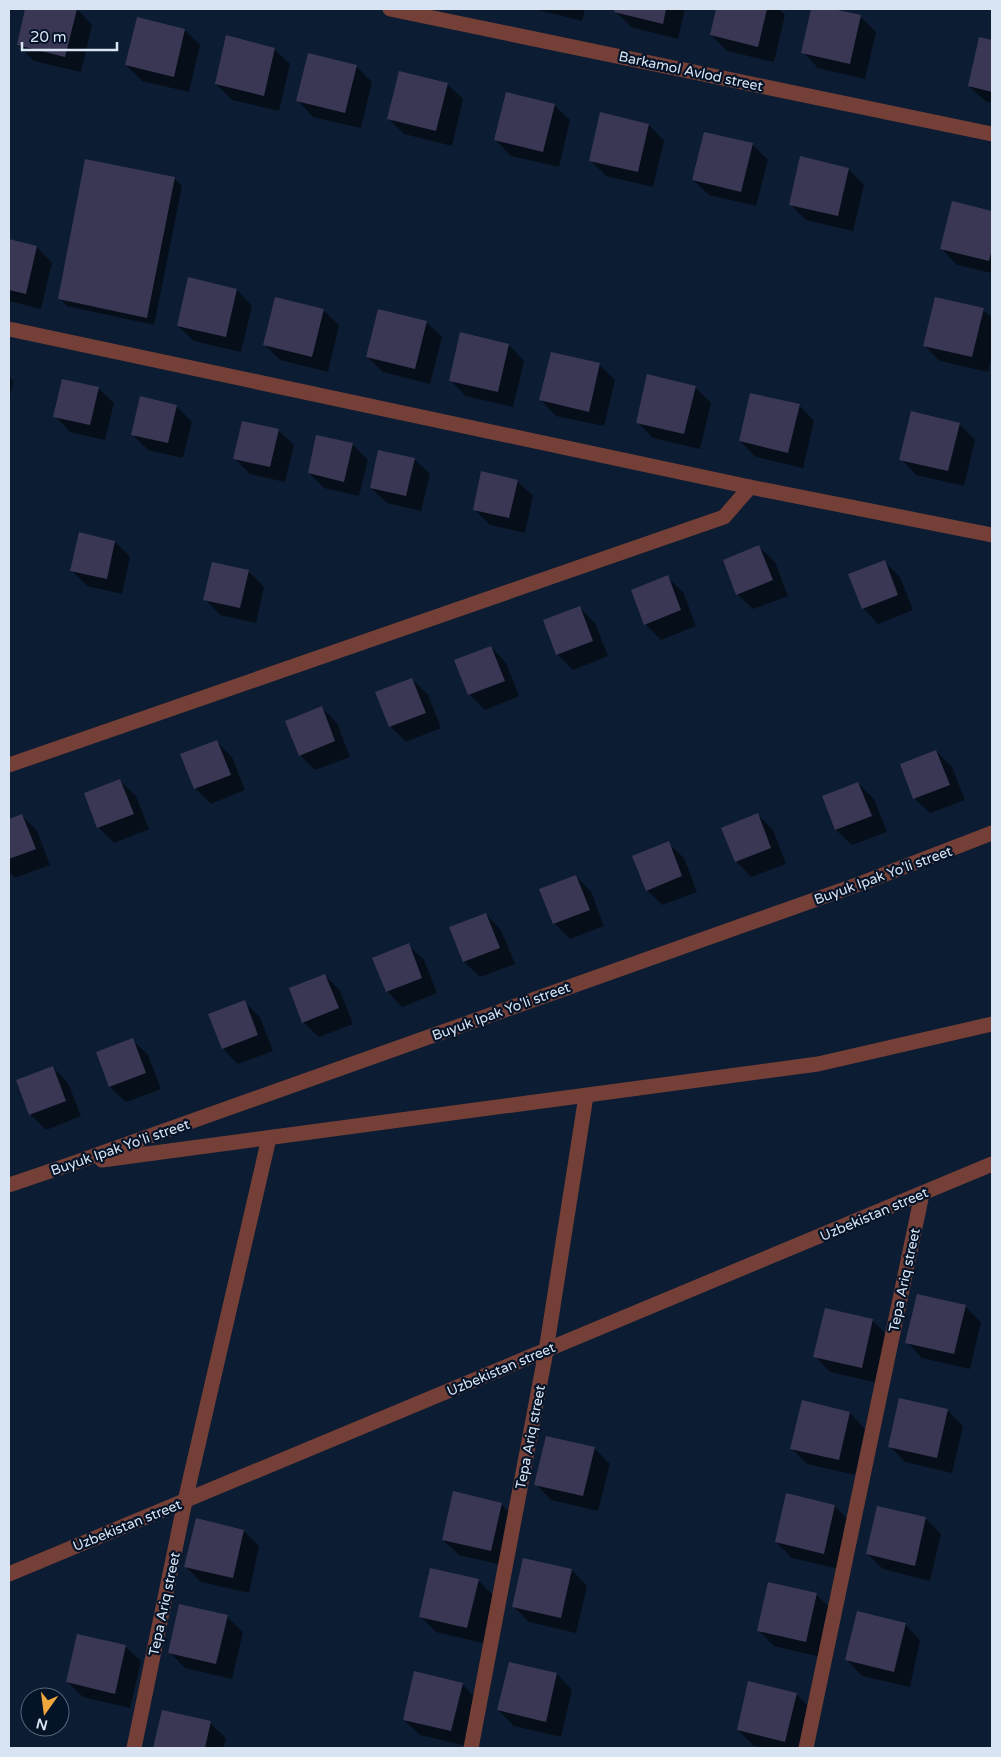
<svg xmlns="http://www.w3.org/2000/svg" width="1001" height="1757" viewBox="0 0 1001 1757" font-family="'Varela Round',sans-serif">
<rect width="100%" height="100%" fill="#0c1c32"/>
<g fill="#0007">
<polygon points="27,9 77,9 92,25 81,72 34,61 18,45"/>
<polygon points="534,9 585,9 582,21"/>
<polygon points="616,9 685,9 678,39 631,27 616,12"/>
<polygon points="717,9 779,9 785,15 774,62 727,51 711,35"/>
<polygon points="813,9 828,9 861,17 876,32 865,79 818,68 803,52"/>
<polygon points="185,30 200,45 189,92 142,81 126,65"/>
<polygon points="980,39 992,42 992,103 985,101 969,86"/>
<polygon points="274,49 290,64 279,111 232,100 216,84"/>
<polygon points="356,66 372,82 361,128 313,117 298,101"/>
<polygon points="447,84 463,99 452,146 404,134 389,119"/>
<polygon points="554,105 570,120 559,167 511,156 496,140"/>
<polygon points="649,125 664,141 653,187 606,176 590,160"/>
<polygon points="752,144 768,160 756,206 709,195 693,180"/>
<polygon points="848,169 864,185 853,231 806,220 790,204"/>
<polygon points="174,178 182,186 154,325 67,306 59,298"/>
<polygon points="953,203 992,212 992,273 957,265 942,249"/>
<polygon points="9,240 37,247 52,263 41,309 9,301"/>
<polygon points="237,290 252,306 241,352 194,341 178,326"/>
<polygon points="323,310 339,325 328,372 280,360 265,345"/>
<polygon points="983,310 992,318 992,353 988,372 940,361 924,345"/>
<polygon points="426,322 442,337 430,384 383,372 367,357"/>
<polygon points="461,334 509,345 524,361 513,407 466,396 450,380"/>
<polygon points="599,364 615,380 604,426 556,416 541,400"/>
<polygon points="9,376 13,381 9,402"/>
<polygon points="695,387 711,403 700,449 653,438 637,422"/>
<polygon points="98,388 114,403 105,440 70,432 55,416"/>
<polygon points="799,405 814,421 803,468 756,457 740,441"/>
<polygon points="176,406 192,422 183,458 148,450 133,435"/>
<polygon points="959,424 975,440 964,486 916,475 901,459"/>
<polygon points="278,430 294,445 285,482 250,474 234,458"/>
<polygon points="352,444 368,460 359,496 324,488 309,473"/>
<polygon points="414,459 430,474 421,511 387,503 371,488"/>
<polygon points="517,481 533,496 525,533 490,525 474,509"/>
<polygon points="115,542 130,557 122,594 87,586 71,570"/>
<polygon points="759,547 775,562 788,596 753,609 737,594"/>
<polygon points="884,561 900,577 913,610 878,624 863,608"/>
<polygon points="248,571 264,587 256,623 220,615 205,599"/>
<polygon points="667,577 683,592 696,626 661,640 645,624"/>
<polygon points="579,607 595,623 608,656 573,670 557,654"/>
<polygon points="491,647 506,663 519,696 485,710 469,694"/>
<polygon points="412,679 428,695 441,728 406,742 390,726"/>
<polygon points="322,708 337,723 350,757 315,770 300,755"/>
<polygon points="217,742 232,757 245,790 211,804 195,788"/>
<polygon points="936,751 952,767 965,800 930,813 914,798"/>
<polygon points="120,781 136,796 149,829 114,843 98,827"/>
<polygon points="858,783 874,799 887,832 852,845 836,830 823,797"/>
<polygon points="758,815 773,830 786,864 751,877 736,861"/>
<polygon points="22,816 37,831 50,865 15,878 9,872 9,821"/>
<polygon points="668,843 684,858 697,892 662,905 647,890"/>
<polygon points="576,876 591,892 604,926 570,939 554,923"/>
<polygon points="486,914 501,930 515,964 480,977 464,962"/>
<polygon points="408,945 424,960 437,993 402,1007 387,991"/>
<polygon points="325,975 340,991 353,1024 319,1037 303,1022"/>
<polygon points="244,1002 260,1017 273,1051 238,1064 223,1049"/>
<polygon points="132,1040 148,1055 161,1089 126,1102 110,1087 97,1053"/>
<polygon points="53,1067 68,1083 81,1116 46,1130 30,1114"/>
<polygon points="965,1306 981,1322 970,1369 922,1358 907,1342"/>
<polygon points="826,1309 873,1321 888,1336 878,1383 830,1372 815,1356"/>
<polygon points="803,1402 850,1413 865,1429 855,1475 807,1464 792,1449"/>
<polygon points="948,1411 963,1426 952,1473 905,1462 890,1446"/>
<polygon points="594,1448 610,1464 598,1511 551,1500 536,1484"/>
<polygon points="501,1504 517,1520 506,1566 459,1555 443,1540"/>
<polygon points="835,1506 850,1522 839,1569 792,1558 776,1542"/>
<polygon points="925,1518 941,1534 930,1581 883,1569 867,1554"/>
<polygon points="244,1531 259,1546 249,1593 201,1582 186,1567"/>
<polygon points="572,1570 587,1586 576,1633 529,1622 513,1606"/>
<polygon points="479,1581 494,1596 483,1643 436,1632 420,1616"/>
<polygon points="816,1594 832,1610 821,1657 774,1646 758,1630"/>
<polygon points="227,1617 243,1632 232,1679 185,1668 169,1652"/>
<polygon points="905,1624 920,1640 910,1687 862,1676 847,1660"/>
<polygon points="125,1646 141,1661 130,1708 83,1697 67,1682"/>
<polygon points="557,1674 572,1690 561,1737 514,1726 498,1710"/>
<polygon points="462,1684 478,1700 467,1746 420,1735 404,1720"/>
<polygon points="796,1694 812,1710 803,1748 765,1748 754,1746 738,1730"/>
<polygon points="163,1712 210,1723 226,1738 223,1748 154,1748"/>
</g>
<g fill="#393753">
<polygon points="25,9 77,9 65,57 17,45"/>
<polygon points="615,9 666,9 663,24 614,12"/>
<polygon points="716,9 767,9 758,47 710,35"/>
<polygon points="811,9 833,9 861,15 850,64 801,53"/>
<polygon points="137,17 185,29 174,77 125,65"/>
<polygon points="226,35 275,48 264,96 215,84"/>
<polygon points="979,37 992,40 992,92 968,86"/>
<polygon points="308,53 357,65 345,113 296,101"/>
<polygon points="399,71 448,83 436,131 387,119"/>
<polygon points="506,92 555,104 543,152 494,140"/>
<polygon points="600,112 649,124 638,172 589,161"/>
<polygon points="704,132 753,143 741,192 692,180"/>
<polygon points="800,156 849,168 838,216 789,205"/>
<polygon points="85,159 175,177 147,318 58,299"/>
<polygon points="952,201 992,211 992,249 989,261 940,249"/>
<polygon points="9,239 37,246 26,294 9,290"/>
<polygon points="188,277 237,289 226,337 177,326"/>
<polygon points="275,297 324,309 312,357 263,345"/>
<polygon points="935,297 984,308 972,357 923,346"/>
<polygon points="378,309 427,321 415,369 366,357"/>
<polygon points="460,332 509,344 498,392 449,381"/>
<polygon points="551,352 600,363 589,412 539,400"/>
<polygon points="647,374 696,386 684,434 636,423"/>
<polygon points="62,379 99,387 90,425 53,417"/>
<polygon points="750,393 800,404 788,453 739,441"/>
<polygon points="140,396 177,405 168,443 131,435"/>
<polygon points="911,411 960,423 948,471 899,460"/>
<polygon points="242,421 279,429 270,467 233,459"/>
<polygon points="316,435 353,443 344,482 308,473"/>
<polygon points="378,450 415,458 406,496 370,488"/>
<polygon points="481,471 518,480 509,518 473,510"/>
<polygon points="79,532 115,541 107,579 70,571"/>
<polygon points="759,545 773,580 736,595 723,560"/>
<polygon points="885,560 898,595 862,609 848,574"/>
<polygon points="212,562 249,570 240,608 203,600"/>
<polygon points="668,575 681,610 644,625 631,590"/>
<polygon points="580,606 593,641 556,655 543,620"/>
<polygon points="491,646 505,681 468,695 454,660"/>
<polygon points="412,678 426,713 389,727 375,692"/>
<polygon points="322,706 335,741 299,756 285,721"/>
<polygon points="217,740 231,775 194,789 180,754"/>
<polygon points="936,750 950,785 913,799 900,764"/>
<polygon points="120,779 134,814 97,828 84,793"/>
<polygon points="858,782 872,816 835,830 822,796"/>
<polygon points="758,813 771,848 735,862 721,828"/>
<polygon points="22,814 36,849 9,859 9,819"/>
<polygon points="669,841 682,876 646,891 632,856"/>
<polygon points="576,875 590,910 553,924 539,889"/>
<polygon points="486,913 500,948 463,962 449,927"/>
<polygon points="409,943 422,978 386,992 372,958"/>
<polygon points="325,974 339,1008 302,1023 289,988"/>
<polygon points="245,1000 258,1035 222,1049 208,1014"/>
<polygon points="133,1038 146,1073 109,1087 96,1052"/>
<polygon points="53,1066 66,1101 29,1115 16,1080"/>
<polygon points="917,1294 966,1305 954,1354 905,1343"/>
<polygon points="825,1308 873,1319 862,1368 813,1357"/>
<polygon points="899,1398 948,1409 937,1458 888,1447"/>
<polygon points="802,1400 850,1412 839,1460 790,1449"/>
<polygon points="546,1436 595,1447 583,1496 534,1485"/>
<polygon points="453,1491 502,1503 491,1551 442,1540"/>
<polygon points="786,1493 835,1505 824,1554 775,1542"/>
<polygon points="877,1506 926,1517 915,1566 866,1554"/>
<polygon points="196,1518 244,1530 233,1578 184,1567"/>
<polygon points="523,1558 572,1569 561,1618 512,1607"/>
<polygon points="430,1568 479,1579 467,1628 419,1617"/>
<polygon points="768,1582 817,1593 806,1642 757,1631"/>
<polygon points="179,1604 228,1615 216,1664 168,1653"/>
<polygon points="857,1611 906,1623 894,1672 845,1660"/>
<polygon points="77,1634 126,1645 115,1694 66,1682"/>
<polygon points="509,1662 557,1673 546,1722 497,1710"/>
<polygon points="414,1671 463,1683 451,1731 403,1720"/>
<polygon points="748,1681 797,1693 785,1742 737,1730"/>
<polygon points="162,1710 211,1721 205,1748 153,1748"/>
</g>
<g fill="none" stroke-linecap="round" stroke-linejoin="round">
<g stroke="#743f37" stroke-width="15">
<polyline points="390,9 992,134"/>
<polyline points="9,329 750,487 992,535"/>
<polyline points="9,765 724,517 750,487"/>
<polyline points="102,1160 818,1064 992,1024"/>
<polyline points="9,1185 71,1164 862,883 992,833"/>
<polyline points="9,1574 992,1164"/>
<polyline points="134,1748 185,1501 269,1138"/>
<polyline points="471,1748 546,1351 586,1096"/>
<polyline points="806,1748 922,1194"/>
</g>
</g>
<g text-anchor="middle" stroke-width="4.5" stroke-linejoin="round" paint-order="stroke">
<g font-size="14" fill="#d9e4f3" stroke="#041328">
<text transform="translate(691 71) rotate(12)" y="5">Barkamol Avlod street</text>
<text transform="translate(883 875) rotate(-20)" y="5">Buyuk Ipak Yo'li street</text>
<text transform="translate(501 1011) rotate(-20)" y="5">Buyuk Ipak Yo'li street</text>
<text transform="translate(120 1147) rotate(-19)" y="5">Buyuk Ipak Yo'li street</text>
<text transform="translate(874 1214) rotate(-23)" y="5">Uzbekistan street</text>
<text transform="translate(904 1280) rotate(-78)" y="5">Tepa Ariq street</text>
<text transform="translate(501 1369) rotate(-23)" y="5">Uzbekistan street</text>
<text transform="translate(530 1437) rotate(-79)" y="5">Tepa Ariq street</text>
<text transform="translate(127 1525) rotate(-22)" y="5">Uzbekistan street</text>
<text transform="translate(164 1604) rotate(-78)" y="5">Tepa Ariq street</text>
</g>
</g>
<rect width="1001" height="1757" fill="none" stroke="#d9e4f3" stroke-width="20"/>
<g transform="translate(45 1712) rotate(194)"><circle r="24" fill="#041328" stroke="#596779"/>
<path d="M0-4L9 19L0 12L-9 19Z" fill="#eea73c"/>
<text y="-8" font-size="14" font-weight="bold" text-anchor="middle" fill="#d9e4f3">N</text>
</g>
<path d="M22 42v8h95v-8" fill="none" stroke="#d9e4f3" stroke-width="2.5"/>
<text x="30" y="42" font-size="15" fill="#d9e4f3" stroke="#041328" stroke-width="4" paint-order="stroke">20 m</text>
</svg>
